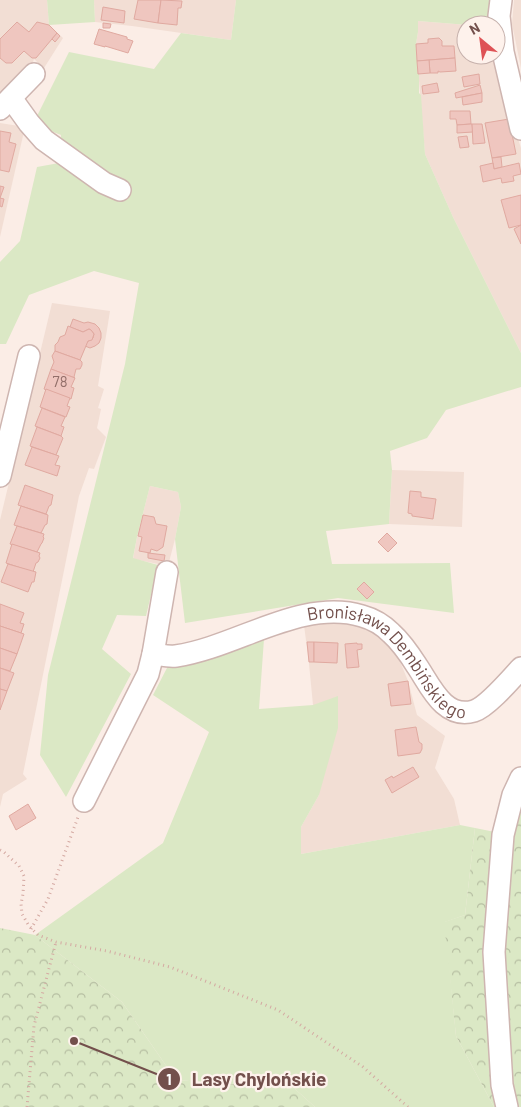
<svg xmlns="http://www.w3.org/2000/svg" width="521" height="1107" viewBox="0 0 521 1107" font-family="Barlow,sans-serif">
<defs>
<pattern id="forest-crowns" width="20" height="18" patternUnits="userSpaceOnUse" patternTransform="scale(1.25)"><rect width="20" height="18" fill="#dbe8c5"/><path d="M2 6a3 3 0 1 1 6 0M12 15a3 3 0 1 1 6 0" fill="none" stroke="#b6bea2"/></pattern>
</defs>
<rect width="100%" height="100%" fill="#fbede6"/>
<g fill="#f2ded4">
<polygon points="0,0 47,0 49,25 63,38 44,68 34,59 33,62 3,91 0,92"/>
<polygon points="94,0 236,0 231,40 132,26 95,22"/>
<polygon points="514,0 521,0 521,68 512,24"/>
<polygon points="418,21 468,25 466,25 466,55 496,55 508,108 521,148 521,353 453,217 425,154 416,44 418,32"/>
<polygon points="0,123 25,127 0,237"/>
<polygon points="52,303 110,311 98,386 104,389 98,408 101,409 97,428 106,437 94,469 89,468 79,496 23,774 27,779 3,794 0,807 0,520"/>
<polygon points="392,470 464,472 462,527 389,524"/>
<polygon points="150,486 178,492 181,507 175,539 168,566 133,559 137,537"/>
<polygon points="320,620 371,624 400,657 399,659 408,681 417,715 445,736 435,768 454,799 460,825 301,854 301,827 319,795 313,705 309,664 304,625"/>
</g>
<g fill="#dbe8c5">
<polygon points="47,0 94,0 95,22 49,25"/>
<polygon points="236,0 492,0 489,25 468,25 418,21 418,32 416,44 418,74 419,74 419,93 421,95 425,154 453,217 521,353 521,387 446,410 427,438 390,451 392,470 389,524 326,531 332,564 450,563 454,613 338,598 185,623 175,539 181,507 178,492 150,486 137,537 133,558 158,565 146,616 117,615 102,649 131,674 66,797 40,755 48,675 125,364 139,283 94,271 29,295 6,344 0,344 0,262 20,241 37,167 59,163 61,135 33,124 69,52 154,69 181,33 231,40"/>
<polygon points="264,639 259,709 313,705 338,696 338,728 319,795 301,827 301,854 460,825 475,828 465,915 445,922 456,1036 494,1107 315,1107 295,1089 176,1080 122,1002 35,935 163,843 209,732 153,695 168,666"/>
</g>
<g fill="url(#forest-crowns)">
<polygon points="521,786 521,1107 494,1107 456,1036 444,922 465,915 475,828 495,832"/>
<polygon points="0,928 35,935 122,1002 176,1080 295,1089 315,1107 0,1107"/>
</g>
<g fill="#efc6bf" stroke="#e0a9a0">
<polygon points="138,0 161,0 158,23 134,19"/>
<polygon points="161,0 182,1 181,8 178,8 177,25 158,23"/>
<polygon points="103,7 125,11 124,23 101,20"/>
<polygon points="17,22 29,32 37,22 49,25 57,33 36,58 32,58 24,51 12,63 6,63 0,58 0,39"/>
<polygon points="103,23 111,24 110,28 103,28"/>
<polygon points="99,29 127,37 127,39 133,41 128,53 105,46 105,47 94,44"/>
<polygon points="57,33 60,36 55,42 52,39"/>
<polygon points="439,38 442,41 442,46 454,46 455,58 417,61 416,44 428,43 428,39"/>
<polygon points="455,58 456,71 440,72 438,71 438,73 430,73 429,60"/>
<polygon points="429,60 430,73 418,74 417,61"/>
<polygon points="479,74 480,84 464,87 462,77"/>
<polygon points="437,83 439,92 423,94 422,86"/>
<polygon points="480,85 482,93 456,98 455,93"/>
<polygon points="482,93 482,102 463,105 462,97"/>
<polygon points="450,111 470,111 471,124 457,125 456,119 450,119"/>
<polygon points="509,119 516,154 492,158 485,123"/>
<polygon points="471,124 472,124 473,132 457,133 457,125"/>
<polygon points="472,124 482,124 485,143 473,144"/>
<polygon points="0,131 11,133 9,142 16,144 9,172 0,170"/>
<polygon points="467,136 469,147 460,148 458,137"/>
<polygon points="501,157 502,167 494,169 492,158"/>
<polygon points="493,163 494,169 519,163 521,174 513,176 514,181 502,183 501,178 483,182 480,166"/>
<polygon points="0,186 4,187 0,198 4,199 2,207 0,206"/>
<polygon points="521,195 521,225 509,228 501,200"/>
<polygon points="521,225 521,244 514,229"/>
<polygon points="73,319 84,323 88,322 95,324 99,328 101,333 101,338 99,343 95,346 90,348 85,346 88,341 93,338 94,334 91,330 89,329 83,332 70,327"/>
<polygon points="68,326 83,332 89,329 91,330 94,334 92,340 88,341 80,360 55,351 55,345 58,342 60,337 65,335"/>
<polygon points="55,351 80,360 82,362 82,365 80,369 76,369 74,377 75,378 51,369 54,362 52,356"/>
<polygon points="51,369 75,378 71,387 74,388 71,399 44,389"/>
<polygon points="46,389 70,398 67,406 70,407 66,417 40,407"/>
<polygon points="42,408 65,417 61,426 64,427 61,436 35,426"/>
<polygon points="37,427 61,436 63,438 56,455 30,446"/>
<polygon points="32,447 59,456 55,465 60,466 57,476 25,465"/>
<polygon points="25,485 53,495 51,505 49,506 46,514 18,505"/>
<polygon points="410,491 421,492 421,497 436,499 433,519 412,516 412,514 408,513"/>
<polygon points="21,506 48,515 47,524 45,525 41,533 14,525"/>
<polygon points="143,515 154,517 156,524 167,526 163,547 157,551 151,549 150,553 139,551 142,537 138,536"/>
<polygon points="17,526 44,534 43,537 44,538 42,543 41,544 37,552 10,544"/>
<polygon points="387,533 397,543 388,552 378,542"/>
<polygon points="12,544 40,553 39,556 40,558 38,562 36,563 33,572 6,563"/>
<polygon points="148,553 165,555 164,561 148,558"/>
<polygon points="8,564 36,572 34,582 32,582 28,592 1,582"/>
<polygon points="364,582 374,592 367,599 357,589"/>
<polygon points="0,604 24,613 20,623 24,624 21,633 0,626"/>
<polygon points="0,626 24,634 17,654 0,648"/>
<polygon points="307,642 314,642 314,662 309,662"/>
<polygon points="314,642 338,643 337,663 314,662"/>
<polygon points="357,643 357,644 362,644 362,649 357,650 359,667 347,668 345,644"/>
<polygon points="0,648 17,654 10,671 0,668"/>
<polygon points="0,668 14,673 7,691 0,689"/>
<polygon points="408,681 411,704 391,706 388,684"/>
<polygon points="0,689 7,691 0,710"/>
<polygon points="416,727 419,742 422,744 422,749 420,753 398,756 395,730"/>
<polygon points="413,767 419,777 392,793 385,780 392,776 393,778"/>
<polygon points="28,804 36,818 16,830 9,816"/>
</g>
<g fill="none" stroke-linecap="round" stroke-linejoin="round">
<defs>
<g id="minor">
<polyline points="501,0 499,16 503,52 521,129"/>
<polyline points="11,98 29,123 44,140 104,183 120,190"/>
<polyline points="0,109 34,74"/>
<polyline points="0,476 29,356"/>
<path id="s1" d="M153 654C161 655 169 657 176 656 237 647 301 598 362 616 373 619 383 625 391 633 400 641 410 655 417 666 430 685 444 720 474 711 487 707 511 679 521 668"/>
<polyline points="84,801 148,674 153,654 167,572"/>
<polyline points="507,1107 502,1085 494,952 503,835 513,795 521,778"/>
</g>
</defs>
<use href="#minor" stroke="#ceb5b0" stroke-width="24"/>
<g stroke="#d4a9a2" stroke-width="3" stroke-dasharray="1 4" stroke-linecap="butt">
<polyline points="0,850 4,852 19,866 24,876 23,894 21,904 22,914 29,926 38,935 56,942 107,951 170,967 278,1010 363,1067 408,1107"/>
<polyline points="31,929 48,899 78,817"/>
<polyline points="27,1107 34,1026 56,942"/>
</g>
<use href="#minor" stroke="#fff" stroke-width="21"/>
</g>
<g text-anchor="middle" stroke-width="4.5" stroke-linejoin="round" paint-order="stroke">
<g font-size="15" fill="#926e69">
<text x="60" y="387">78</text>
</g>
<g font-size="18" fill="#73504c" stroke="#fef2ec">
<text dy="6" stroke="none"><textPath href="#s1" startOffset="262">Bronisława Dembińskiego</textPath></text>
</g>
</g>
<path fill="none" stroke="#73504c" stroke-width="2" d="M74 1041L169 1079"/>
<g fill="#73504c" stroke="#fef2ec" stroke-width="2">
<circle cx="74" cy="1041" r="5"/>
<circle cx="169" cy="1079" r="12"/>
</g>
<g font-size="15" text-anchor="middle" font-weight="bold" fill="#fff">
<text x="169" y="1085">1</text>
</g>
<g font-size="19" text-anchor="middle" font-weight="bold" fill="#73504c" stroke="#fef2ec" stroke-width="4.5" stroke-linejoin="round" paint-order="stroke">
<text x="259" y="1086">Lasy Chylońskie</text>
</g>
<g transform="translate(481 40) rotate(331)"><circle r="24" fill="#fef2ec" stroke="#c6b1ac"/>
<path d="M0-4L9 19L0 12L-9 19Z" fill="#de5255"/>
<text y="-8" font-size="14" font-weight="bold" text-anchor="middle" fill="#73504c">N</text>
</g>
</svg>
